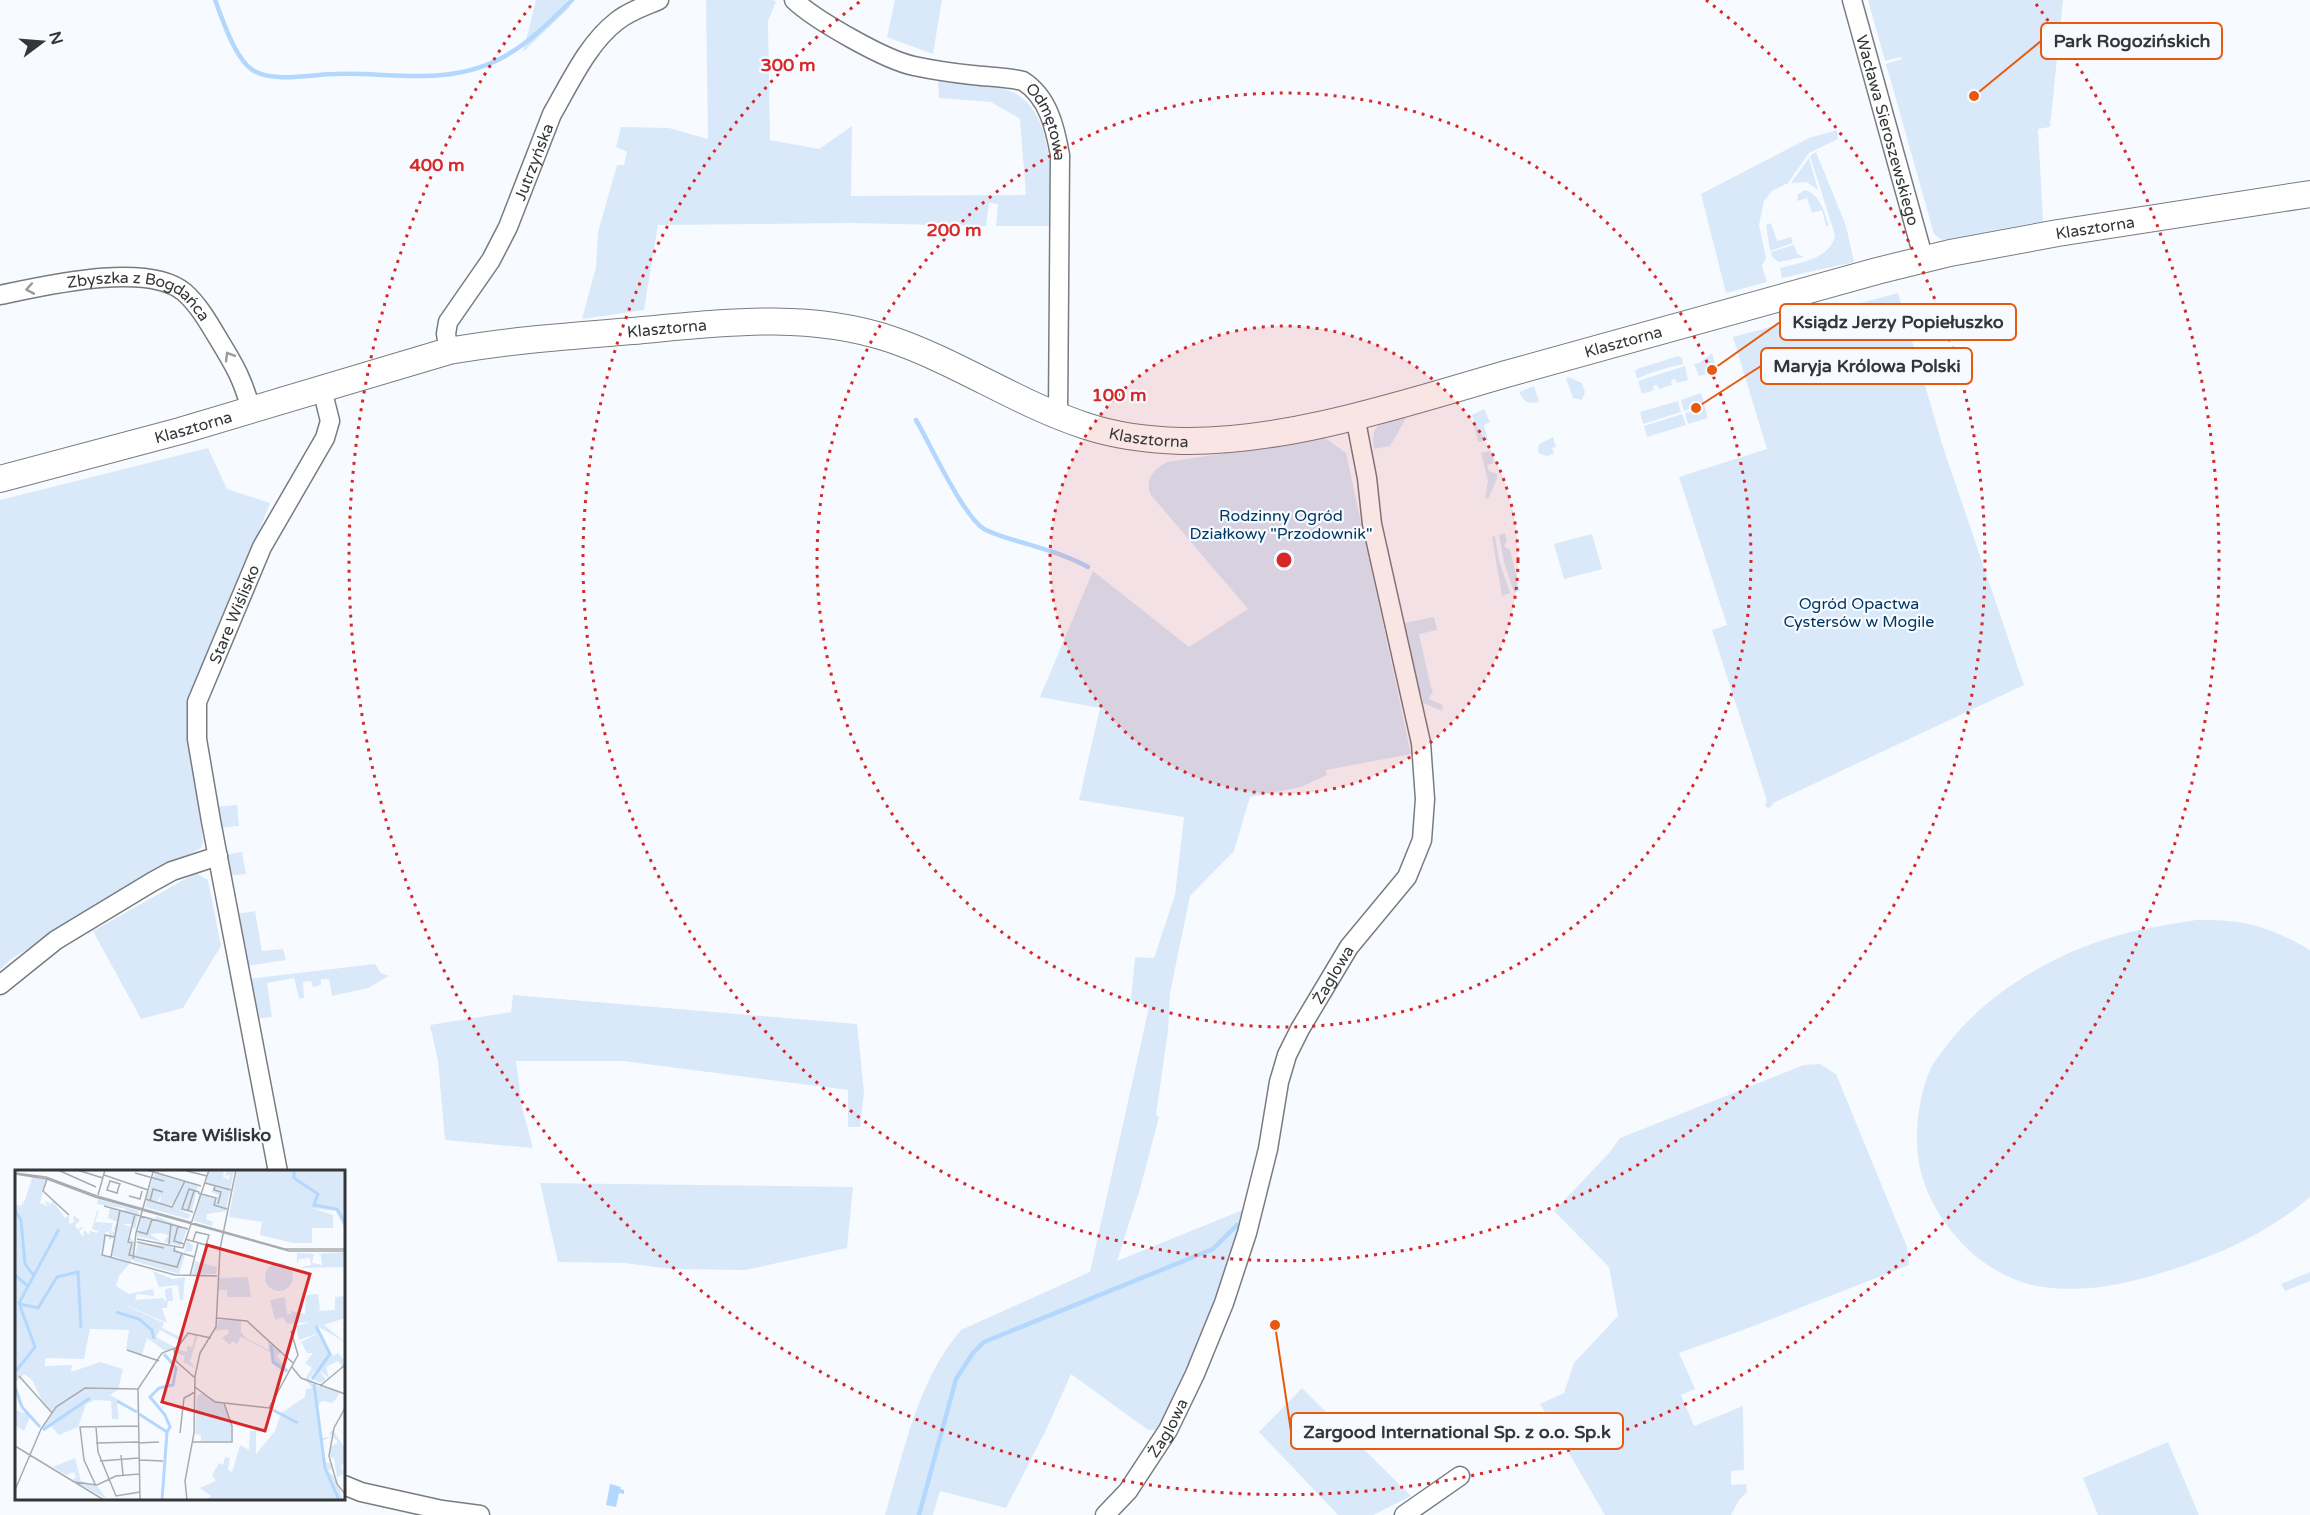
<svg xmlns="http://www.w3.org/2000/svg" width="2310" height="1515" viewBox="0 0 2310 1515" font-family="'Varela Round',sans-serif">
<rect width="100%" height="100%" fill="#f7fbff"/>
<g fill="#d9e9fa">
<polygon points="536,0 567,0 570,7 523,52"/>
<path d="M706 0H773L776 2 768 21 770 140 819 149 852 126 851 196 1026 195 1020 119 991 102 939 98 938 80C962 83 990 82 1012 92 1055 110 1052 187 1051 226H996L998 204 989 203 986 226 850 223 658 225 644 310 582 319 596 267 598 232 617 165H624L627 152 616 147 621 127 669 128 708 139Z"/>
<polygon points="895,0 942,0 933,54 887,37"/>
<polygon points="1868,0 2063,0 2050,127 2038,129 2043,221 1942,240 1934,234 1886,64 1902,59 1901,57 1885,61"/>
<polygon points="1837,130 1838,139 1809,153 1788,183 1772,191 1764,201 1759,225 1766,258 1762,266 1767,282 1726,293 1701,194 1809,138"/>
<path d="M1816 152 1846 226 1854 262 1782 278 1780 268C1799 263 1831 259 1835 235L1810 156Z"/>
<polygon points="1809,158 1818,190 1807,182 1791,183"/>
<path d="M1805 190C1821 195 1824 212 1829 226H1826L1822 210 1812 213 1807 198 1797 201 1798 194Z"/>
<polygon points="1771,223 1777,241 1791,237 1793,243 1770,251 1766,225"/>
<polygon points="1794,245 1797,254 1804,257 1779,262 1772,257 1771,252"/>
<polygon points="1898,293 1943,447 2024,685 1773,803 1771,807 1768,808 1765,806 1767,801 1712,630 1727,625 1679,477 1767,449 1733,337"/>
<polygon points="1712,353 1717,371 1699,376 1694,364 1699,363"/>
<path d="M1678 356 1682 358 1683 364C1673 366 1645 374 1637 379L1635 371 1637 369Z"/>
<polygon points="1685,366 1688,380 1677,383 1675,379 1671,380 1672,385 1659,389 1657,385 1653,386 1654,390 1642,394 1638,381"/>
<polygon points="1568,377 1582,383 1585,392 1582,400 1573,398 1566,378"/>
<path d="M1534 386 1539 402C1529 405 1524 402 1519 392Z"/>
<polygon points="1701,393 1708,418 1688,424 1685,413 1699,410 1698,405 1684,411 1681,400"/>
<polygon points="1678,401 1681,412 1643,424 1640,412"/>
<polygon points="1484,409 1490,422 1484,425 1488,440 1478,442 1472,415"/>
<polygon points="1682,414 1686,425 1647,437 1644,426"/>
<path d="M1397 418H1406L1390 446 1374 449C1371 427 1376 425 1397 418Z"/>
<polygon points="1553,437 1556,447 1552,448 1554,454 1547,456 1540,454 1538,451 1539,444"/>
<path d="M1325 438 1346 453 1411 754 1326 770 1327 775 1301 787 1250 797 1234 851 1190 896 1170 993 1168 1031 1156 1115 1159 1117 1140 1189 1117 1261 1245 1209 1221 1287 1187 1372 1158 1430H1148L1071 1374 1047 1428 1006 1508 940 1491 933 1515H885C904 1452 917 1381 961 1330L1090 1272 1149 1007 1131 1000 1135 957 1154 958 1175 895 1184 817 1079 800 1100 708 1040 697 1093 571 1189 647 1248 609 1151 495C1144 480 1154 469 1167 462Z"/>
<polygon points="208,448 227,489 270,503 187,713 203,842 201,848 101,904 11,959 0,970 0,500"/>
<polygon points="1490,451 1494,463 1487,465 1489,471 1497,474 1497,479 1488,499 1485,498 1488,481 1481,453"/>
<polygon points="1505,533 1507,541 1504,546 1510,550 1520,591 1514,592 1504,562 1499,535"/>
<polygon points="1592,534 1602,569 1564,579 1554,544"/>
<polygon points="1495,536 1499,561 1510,593 1502,596 1492,537"/>
<polygon points="1434,617 1437,630 1419,634 1431,688 1433,690 1429,699 1443,705 1442,711 1423,703 1423,697 1410,678 1400,624"/>
<polygon points="237,805 239,826 218,828 215,807"/>
<polygon points="242,852 246,874 227,876 223,855"/>
<polygon points="196,873 208,880 221,946 183,1008 141,1019 93,931"/>
<polygon points="255,911 262,951 283,949 286,960 245,966 237,914"/>
<path d="M2196 920C2244 919 2268 926 2310 950V1197C2271 1231 2219 1255 2171 1270 2127 1284 2084 1294 2037 1286 1984 1276 1939 1229 1923 1179 1912 1147 1917 1098 1931 1068 1934 1061 1940 1055 1944 1049 1980 999 2044 959 2103 940 2133 930 2164 925 2196 920Z"/>
<polygon points="375,964 381,973 389,976 368,988 332,996 329,979 321,979 321,985 313,987 311,981 303,982 304,998 299,999 294,978 267,983 272,1017 254,1019 247,979"/>
<polygon points="513,995 857,1024 864,1092 860,1127 848,1127 848,1090 623,1061 516,1061 522,1107 533,1148 445,1140 438,1061 430,1025 511,1012"/>
<polygon points="1820,1064 1836,1074 1907,1247 1909,1265 1754,1326 1679,1353 1695,1389 1681,1395 1694,1426 1743,1406 1744,1470 1731,1471 1731,1485 1746,1484 1747,1492 1739,1500 1731,1515 1605,1515 1540,1404 1564,1393 1574,1363 1618,1316 1609,1267 1554,1211 1609,1153 1620,1138 1804,1065"/>
<polygon points="540,1183 853,1187 847,1248 745,1270 672,1269 624,1263 558,1262"/>
<polygon points="2310,1272 2310,1281 2285,1291 2281,1284"/>
<polygon points="1302,1388 1411,1496 1373,1515 1338,1515 1259,1432"/>
<polygon points="2168,1442 2199,1515 2098,1515 2083,1478"/>
</g>
<polygon fill="#b4d8fd" points="610,1484 621,1487 620,1489 624,1490 624,1494 619,1493 616,1507 606,1505"/>
<g fill="none" stroke-linecap="round" stroke-linejoin="round">
<g stroke="#b4d8fd" stroke-width="4.5">
<path d="M215 0C223 20 235 60 254 71 275 83 313 74 336 74 363 73 390 76 418 76 491 77 523 49 572 0"/>
<path d="M916 420C930 444 963 516 984 529 993 534 1004 537 1014 540 1039 548 1065 554 1088 567"/>
<polyline points="919,1515 956,1379 973,1353 984,1342 1213,1249 1237,1225"/>
</g>
<defs>
<g id="street">
<path id="s1" d="M794 0C815 20 885 60 914 66 933 70 953 73 972 75 989 77 1006 77 1023 81 1048 97 1055 127 1060 155L1058 416"/>
<path id="s2" d="M1852 0 1924 260"/>
<path id="s3" d="M0 295C44 286 147 261 184 292 198 304 209 323 219 340 235 366 243 380 251 410"/>
<path id="s4" d="M449 351 446 334 448 322 491 260 508 227 552 114C570 83 588 43 617 21 629 11 645 6 659 0"/>
<polyline points="0,985 56,940 152,882 172,871 218,856"/>
<path id="s5" d="M278 1172 211 821 197 739V702L262 547 325 438 330 421 322 389"/>
<polyline points="344,1485 361,1492 442,1510 480,1515"/>
<path id="s6" d="M1105 1515 1128 1491 1168 1430 1195 1374 1224 1303 1247 1233 1268 1149 1279 1082 1287 1055 1300 1029 1349 947 1407 877 1422 840 1425 799 1421 743 1372 524 1367 478 1355 416"/>
<polyline points="1404,1515 1460,1476"/>
</g>
<g id="secondary">
<path id="s7" d="M0 479 180 431 449 351C510 340 572 336 633 331 720 323 806 311 890 339 958 362 1018 404 1086 426 1116 436 1150 440 1181 441 1286 443 1406 403 1506 374 1630 339 1754 305 1877 271L1950 253 2058 233 2310 194"/>
</g>
</defs>
<use href="#street" stroke="#787c80" stroke-width="21"/>
<use href="#secondary" stroke="#787c80" stroke-width="28"/>
<use href="#street" stroke="#fff" stroke-width="18"/>
<use href="#secondary" stroke="#fff" stroke-width="26"/>
</g>
<defs><path id="oneway-chevron" d="M-2-3.5L2.5 0L-2 3.5" fill="none" stroke-width="1.6" stroke-linecap="round" stroke-linejoin="round" transform="scale(1.5)"/></defs>
<g stroke="#9a9a9c">
<use href="#oneway-chevron" transform="translate(30 289) rotate(170)"/>
<use href="#oneway-chevron" transform="translate(229 356) rotate(-121)"/>
</g>
<circle cx="1284" cy="560" r="234" fill="#d62828" fill-opacity=".12"/>
<g fill="none" stroke="#d62828" stroke-width="3" stroke-dasharray="3 6">
<circle cx="1284" cy="560" r="234"/>
<circle cx="1284" cy="560" r="467"/>
<path d="M1706 0A701 701 0 1 1 862 0"/>
<path d="M2036 4A935 935 0 1 1 532 4"/>
</g>
<g text-anchor="middle" stroke-width="4.5" stroke-linejoin="round" paint-order="stroke">
<g font-size="16" fill="#343638" stroke="#f7fbff">
<text dy="6" stroke="none"><textPath href="#s1" startOffset="297">Odmętowa</textPath></text>
<text dy="6" stroke="none"><textPath href="#s2" startOffset="135">Wacława Sieroszewskiego</textPath></text>
<text dy="6" stroke="none"><textPath href="#s4" startOffset="212">Jutrzyńska</textPath></text>
<text dy="6" stroke="none"><textPath href="#s7" startOffset="2163">Klasztorna</textPath></text>
<text dy="6" stroke="none"><textPath href="#s3" startOffset="146">Zbyszka z Bogdańca</textPath></text>
<text dy="6" stroke="none"><textPath href="#s7" startOffset="686">Klasztorna</textPath></text>
<text dy="6" stroke="none"><textPath href="#s7" startOffset="1677">Klasztorna</textPath></text>
<text dy="6" stroke="none"><textPath href="#s7" startOffset="200">Klasztorna</textPath></text>
<text dy="6" stroke="none"><textPath href="#s7" startOffset="1190">Klasztorna</textPath></text>
<text dy="6" stroke="none"><textPath href="#s5" startOffset="573">Stare Wiślisko</textPath></text>
<text dy="6" stroke="none"><textPath href="#s6" startOffset="594">Żaglowa</textPath></text>
<text dy="6" stroke="none"><textPath href="#s6" startOffset="108">Żaglowa</textPath></text>
</g>
<g font-size="16" fill="#003763" stroke="#f7fbff">
<text x="1281" y="521">Rodzinny Ogród<tspan x="1281" dy="18">Działkowy "Przodownik"</tspan></text>
<text x="1859" y="609">Ogród Opactwa<tspan x="1859" dy="18">Cystersów w Mogile</tspan></text>
</g>
<g font-size="18" font-weight="bold" fill="#343638" stroke="#f7fbff">
<text x="212" y="1141">Stare Wiślisko</text>
</g>
</g>
<g transform="translate(15 1170)">
<rect width="330" height="330" fill="#f7fbff"/>
<path d="M194 0H209L208 7 214 10 215 4 210 7 212 0H219L211 41 192 44 191 49 198 52 197 56 179 51 184 24 200 29 204 25 196 22 199 17 191 13ZM222 0H330V60L321 41 297 38 318 45V58H297V73H278L245 65 247 52 214 47ZM140 3 183 15 177 41 165 40 176 45 173 49 130 37 132 30 159 37V32L156 35 145 33 146 25 142 33 131 29ZM13 6 31 10 25 33 33 36 29 31 34 33 36 29 34 36 38 31 50 48 54 45V54L59 52 58 45 65 50 60 55 63 60 66 57 68 58 64 61 68 67 69 60 74 65 75 61 83 63 85 57 83 61 77 59 82 41 84 40 80 52 98 53 96 61 105 64 98 60 102 52 93 48 95 38 105 42 112 39 82 34 83 29 124 41 120 60 116 54H108L116 57 112 70V72L116 73 114 86 118 73 114 72 115 67 121 74 116 92 97 86 100 65 94 71V61L90 63 85 83 88 85 86 81 92 65 88 84 115 93 104 106 101 116 114 124 138 119 139 126 122 124 120 130 148 128 151 132 150 119 157 118 158 131H153L152 138H147L152 153 102 131 149 153 147 158 169 169 167 172 145 160 141 167 161 178 150 181 132 168 127 185 111 180 114 160 75 159 69 189 30 188V196L57 195 56 202 85 192 108 199 103 220 95 225 106 231 102 234 104 249H97L96 231 80 230 71 234 63 257 44 265 36 256 27 258 38 243 29 235 17 210 9 204 0 213V34L6 36 10 30 17 8ZM141 46 172 59 166 76 149 72 153 65 146 63 135 64 147 72 122 66 126 47 140 50ZM172 70 178 76 177 82 171 81 164 104 118 91 123 74 153 75 169 84ZM330 82V97L284 98 296 95 295 88 284 89 282 94V83L299 84 297 93 307 95 306 85 301 84ZM180 91 202 97 201 104 177 105ZM250 107a14 14 0 1 1 28 0a14 14 0 1 1-28 0ZM138 101 158 109 170 107 168 130H165L163 115 144 117ZM233 107 236 127H212V120H204V108ZM291 124 292 128V125L303 124 305 140 300 141 320 140V143V127L330 126V148L309 155 330 172 302 156 318 186 323 183 330 191V201L323 191 311 197 314 208 304 200 311 209 306 213 297 209 302 199 294 208 302 216 326 221 318 233 307 231 302 236 307 268 317 267 307 271 311 293H315L317 298 313 301 321 308 328 330H191L196 326 185 318 201 311 197 305 204 293 208 295 210 287 215 288 213 300 217 302 225 275 234 280 235 261 241 260V284L260 261 266 243 290 227 291 219 297 218 290 209 297 198 290 193 298 183H292L286 172 304 163 284 170 281 156 294 152 272 154 268 147 260 150 255 130 270 127 272 144H277L276 141 290 144ZM203 150H226V162L231 168 254 180 253 171 267 181 262 186 274 201 271 203 260 196 255 182 231 169 226 167 222 174 217 171 215 175 207 168 214 163 213 159 201 161ZM173 165H183L175 191 180 198 168 192 170 186 160 183 162 179 172 182V176L177 177 180 166 175 165 171 169ZM186 223 209 234 216 256V271H186V265L180 264 182 226ZM0 240 16 245 9 261 0 255ZM318 260 329 277 330 289 326 298 330 303 322 308 319 288 315 287 316 277 323 272 314 263ZM60 288 66 311 82 316 92 329 57 310 61 307 59 302 51 305 38 297Z" fill="#d9e9fa"/>
<path fill="none" stroke="#b4d8fd" stroke-width="3" d="M279 0V8L303 24 299 35 322 39 330 53M0 41 6 50 10 94 19 106M0 105 14 117M5 134 23 138 42 107 63 102 66 158M101 142 124 149 137 160 139 169M256 175 258 192 272 201M149 184 161 198 158 215 144 218 135 227 150 245 155 257 152 262M1 201 20 177 4 133 44 59M297 209 315 184 301 156M299 214 310 298 324 330M0 217 7 237 25 257M102 231 122 242M258 240 283 253M124 244 152 262 147 330M28 260 75 228"/>
<path fill="none" stroke="#a9acaf" stroke-width="1.5" d="M43 0 81 17M62 0 88 8M132 0 186 16M172 1 192 6M0 3 31 7 82 26 270 79H330M120 3 149 11M0 4 32 9 80 27 274 81H330M89 5 133 20M32 9 28 21 54 45M190 13 216 20M200 16 199 20 206 22 203 34M183 23 201 28 199 35 212 39M102 24 103 19 105 14 95 11 92 20 102 23M83 25 90 0M114 26 125 29 127 21M130 29 157 37 170 11M135 31 138 19 148 22M89 36 173 59M173 40 179 21M178 42 167 39 169 33 174 19 184 22M120 44 113 72 117 73 114 85 162 97 167 83M163 56 159 71 169 74M121 61 132 64 137 49M99 67 90 65 87 85 160 105 202 106M122 69 168 78 194 0M170 69 191 75 194 65 181 62 178 71M122 72 149 78M154 74 156 54M160 76 159 81 180 87M96 87 105 40M118 89 121 63 138 2M175 106 183 73M202 148 232 151 278 193M159 179 161 191 180 208M112 180 144 191M277 197 286 208 330 224M4 206 37 243M305 216 330 195M180 217 200 232 254 238 283 185 276 161M123 219 125 330M330 238 319 258 314 286 322 314 330 324M81 257 83 282 101 326 125 322M165 263 169 228 180 222M178 272H217V256L209 233M81 273 123 272M123 273 144 272M0 276 89 330M106 285 108 305M124 290 148 291M85 291 124 288M59 312 82 315 101 306 124 304M81 316 69 290 65 257 123 256M0 320 26 259 41 237 70 218 123 219 147 183 163 177 173 163 196 168M172 330 170 311 179 263 180 206 185 183 201 157 205 79 221 0"/>
<path fill="#d62828" fill-opacity="0.15" stroke="#d62828" stroke-width="3" d="M192 75 295 104 250 261 147 232Z"/>
<rect width="330" height="330" fill="none" stroke="#343638" stroke-width="3"/>
</g>
<circle cx="1284" cy="560" r="9" fill="#d62828" stroke="#f7fbff" stroke-width="3"/>
<g font-size="18" text-anchor="middle" font-weight="bold" fill="#d62828" stroke="#f7fbff" stroke-width="4.5" stroke-linejoin="round" paint-order="stroke">
<text x="788" y="71">300 m</text>
<text x="437" y="171">400 m</text>
<text x="954" y="236">200 m</text>
<text x="1119" y="401">100 m</text>
</g>
<path fill="none" stroke="#e8590c" stroke-width="2" d="M1974 96L2041 41M1712 370L1780 322M1696 408L1761 366M1275 1325L1291 1431"/>
<g fill="#e8590c" stroke="#f7fbff" stroke-width="2">
<circle cx="1974" cy="96" r="6"/>
<circle cx="1712" cy="370" r="6"/>
<circle cx="1696" cy="408" r="6"/>
<circle cx="1275" cy="1325" r="6"/>
</g>
<g fill="#f7fbff" stroke="#e8590c" stroke-width="2">
<rect x="2041" y="23" width="181" height="36" rx="6"/>
<rect x="1780" y="304" width="236" height="36" rx="6"/>
<rect x="1761" y="348" width="211" height="36" rx="6"/>
<rect x="1291" y="1413" width="332" height="36" rx="6"/>
</g>
<g font-size="18" text-anchor="middle" font-weight="bold" fill="#343638">
<text x="2132" y="47">Park Rogozińskich</text>
<text x="1898" y="328">Ksiądz Jerzy Popiełuszko</text>
<text x="1867" y="372">Maryja Królowa Polski</text>
<text x="1457" y="1438">Zargood International Sp. z o.o. Sp.k</text>
</g>
<g transform="translate(42 42) rotate(74)" stroke="#f7fbff" stroke-width="4.5" paint-order="stroke">
<path d="M0-4.5L10 22L0 15L-10 22Z" fill="#343638"/>
<text y="-9" font-size="16" font-weight="bold" text-anchor="middle" fill="#343638">N</text>
</g>
</svg>
